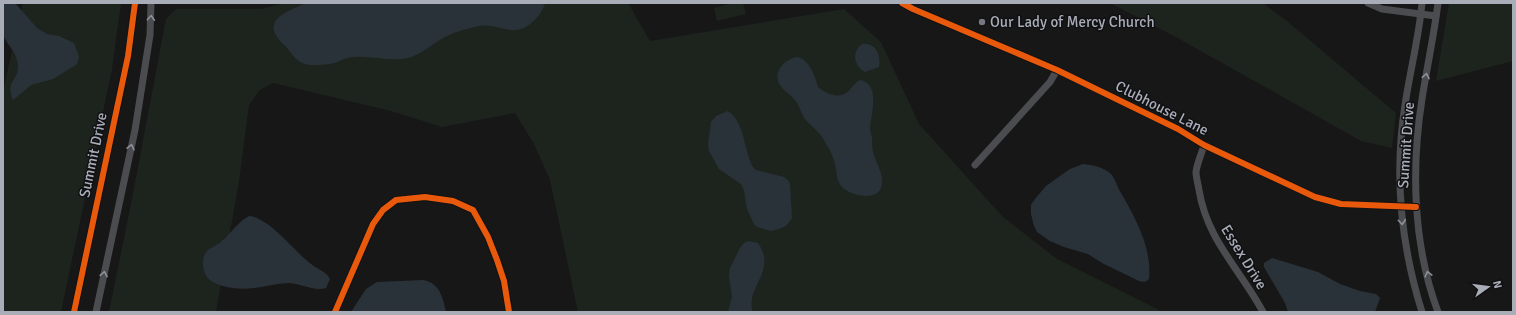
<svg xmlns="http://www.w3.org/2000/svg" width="1516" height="315" viewBox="0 0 1516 315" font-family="Signika,sans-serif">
<rect width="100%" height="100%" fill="#171717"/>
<g fill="#1d241e">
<polygon points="23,3 121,3 112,69 61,312 3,312 3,91"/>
<polygon points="285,3 628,3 650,41 844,9 881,42 919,124 1002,216 1057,259 1163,312 578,312 550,180 534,144 515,113 442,127 391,111 273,83 260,90 249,105 239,181 216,312 109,312 131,204 166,19 176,9 261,9"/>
<polygon points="733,3 743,3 746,14 717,21 714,8"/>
<polygon points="1110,3 1263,3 1288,22 1396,113 1392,148 1361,141 1176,37"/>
<polygon points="1449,3 1513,3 1513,61 1436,81"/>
</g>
<g fill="#2a3239">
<path d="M3 3H15L37 28 47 34 59 36 74 43 79 57 77 64 53 79 31 85 13 100C5 80 19 81 18 65 17 53 9 47 4 37 1 31 3 11 3 3Z"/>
<path d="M306 3H545C543 13 531 26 521 29 508 33 493 23 479 26 469 28 457 31 447 36 434 42 423 54 408 58 390 62 372 55 354 57 346 57 341 61 334 63 326 65 318 65 310 65 298 64 293 55 286 47 280 41 270 32 275 22 281 12 296 8 306 3Z"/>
<path d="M862 44C876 42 881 56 879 67L865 72C854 66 851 52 862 44Z"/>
<path d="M797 57C810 60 815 76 818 87 825 93 837 99 846 93 851 90 854 83 860 80 881 84 871 114 870 128 870 131 871 134 872 137 873 140 871 143 872 146 872 150 874 154 875 158 878 166 883 175 882 184 880 202 854 196 844 189 836 182 837 173 835 164 833 156 829 148 825 142 821 133 811 126 805 119 801 113 800 106 795 100 791 95 784 91 780 85 772 72 785 59 797 57Z"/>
<path d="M728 111C745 122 744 152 753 167L756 170 784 177 788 180 790 184 792 218 790 221 786 226 779 229 771 231 757 227 754 224 747 209 744 190 741 184 719 169 709 151 708 145 711 122 716 116Z"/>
<path d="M1083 164C1093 165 1103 167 1111 174 1116 180 1117 187 1121 193 1136 219 1152 248 1149 279L1145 282 1139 281 1102 263 1088 254 1064 247 1050 241 1037 232 1034 226 1031 214V205L1035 199 1046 186 1060 176 1070 169Z"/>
<path d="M249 216C269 217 295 252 311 264 317 269 327 272 330 279L326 288C314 292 301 283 288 283 270 284 251 291 233 288 219 286 204 282 203 265 203 260 203 256 207 251 211 247 218 245 222 241 231 233 238 222 249 216Z"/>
<path d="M748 241 758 243C778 271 744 288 753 312H728L732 297 729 276 730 268 740 248 744 243Z"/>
<polygon points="1272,258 1318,272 1340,284 1360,291 1376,294 1380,298 1375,312 1288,312 1285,303 1264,267 1264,263"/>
<path d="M423 280C440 283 443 298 446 312H351L366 289 377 282Z"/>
</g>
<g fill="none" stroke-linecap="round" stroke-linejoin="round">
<g stroke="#4b4c50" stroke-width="7">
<polyline points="902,3 913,9 1057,70 1178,129 1204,145 1315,197 1341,204 1416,207"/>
<polyline points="1368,3 1382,9 1436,16"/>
<path d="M1422 3C1419 37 1410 71 1405 105 1394 175 1401 245 1422 312"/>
<path d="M1438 3C1434 35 1427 67 1422 99 1411 169 1413 245 1438 312"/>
<path d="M1204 145C1202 153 1197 163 1196 172 1196 177 1198 184 1199 190 1207 240 1240 269 1263 312"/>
<polyline points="975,165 1050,82 1057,70"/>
<polyline points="74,312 128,56 135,3"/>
<polyline points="96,312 135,130 150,35 151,3"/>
<polyline points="335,312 373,224 383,210 396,200 425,197 453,201 473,210 488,237 497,260 504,281 509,312"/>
</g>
<defs>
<g id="cycleway">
<polyline points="902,3 913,9 1057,70 1178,129 1204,145 1315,197 1341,204 1416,207"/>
<polyline points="74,312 128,56 135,3"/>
<polyline points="335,312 373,224 383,210 396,200 425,197 453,201 473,210 488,237 497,260 504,281 509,312"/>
</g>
</defs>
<use href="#cycleway" stroke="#111113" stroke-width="8"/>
<use href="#cycleway" stroke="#e8590c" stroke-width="6"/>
</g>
<defs><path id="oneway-chevron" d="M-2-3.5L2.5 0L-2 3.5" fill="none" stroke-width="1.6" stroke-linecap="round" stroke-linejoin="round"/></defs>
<g stroke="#8c9099">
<use href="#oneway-chevron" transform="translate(151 18) rotate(-87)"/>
<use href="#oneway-chevron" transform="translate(1426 76) rotate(-79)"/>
<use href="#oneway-chevron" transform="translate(131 147) rotate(-77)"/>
<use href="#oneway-chevron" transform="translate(1402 222) rotate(85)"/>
<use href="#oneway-chevron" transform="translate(104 274) rotate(-79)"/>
<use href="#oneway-chevron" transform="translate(1428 274) rotate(-104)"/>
</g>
<circle fill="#757880" stroke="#111113" stroke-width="1.5" cx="982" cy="22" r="4"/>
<g text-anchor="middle" stroke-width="3" stroke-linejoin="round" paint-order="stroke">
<g font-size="15" fill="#a8adb8" stroke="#111113" text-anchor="start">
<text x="990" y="27">Our Lady of Mercy Church</text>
</g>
<g font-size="15" fill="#a8adb8" stroke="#111113">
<text transform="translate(1162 108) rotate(27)" y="5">Clubhouse Lane</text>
<text transform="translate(1406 145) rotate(-86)" y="5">Summit Drive</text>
<text transform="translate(93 155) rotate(-78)" y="5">Summit Drive</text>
<text transform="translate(1244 257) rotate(58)" y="5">Essex Drive</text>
</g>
</g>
<rect width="1516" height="315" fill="none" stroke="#a8adb8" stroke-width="8"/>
<g transform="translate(1488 287) rotate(76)" stroke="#111113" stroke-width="3" paint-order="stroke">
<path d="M0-3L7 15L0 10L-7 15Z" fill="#a8adb8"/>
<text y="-6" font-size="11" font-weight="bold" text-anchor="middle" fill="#a8adb8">N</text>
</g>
</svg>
